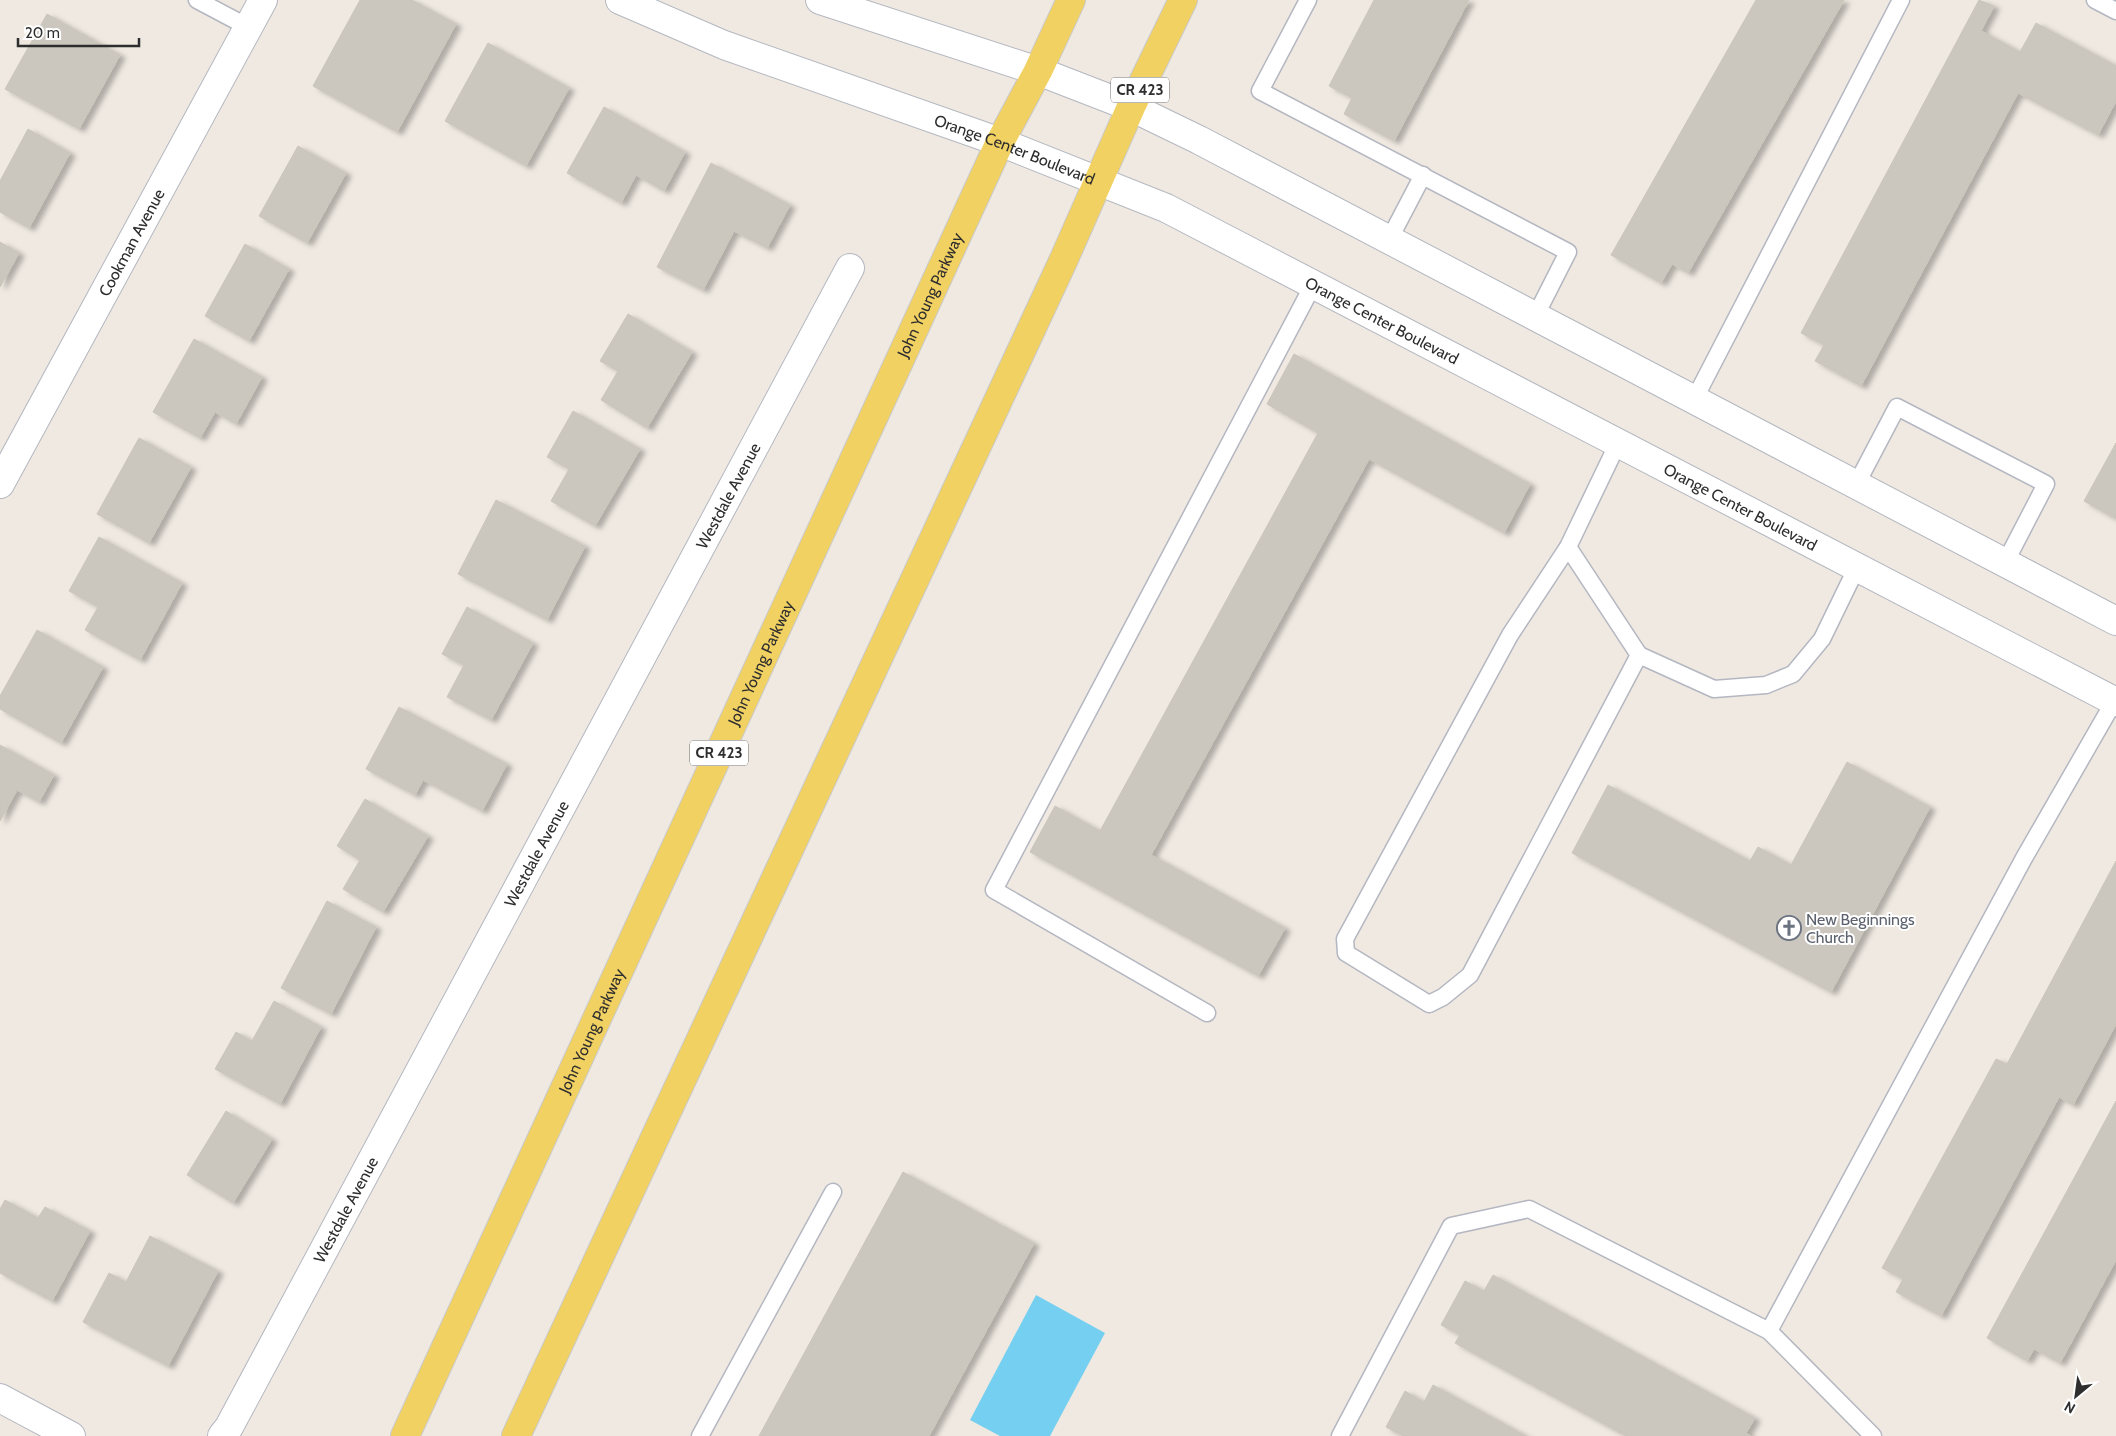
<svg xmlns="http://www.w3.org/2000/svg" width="2116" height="1436" viewBox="0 0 2116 1436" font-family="Cabin,sans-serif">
<defs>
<filter id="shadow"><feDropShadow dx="5.5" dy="3" stdDeviation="2.5" flood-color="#0004"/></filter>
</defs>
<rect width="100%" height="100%" fill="#efe9e1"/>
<polygon fill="#75cff0" points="1036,1295 1105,1333 1050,1436 1000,1436 970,1420"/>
<g fill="#cbc7bf" stroke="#cbc5ba" filter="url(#shadow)">
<polygon points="360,0 412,0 456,24 397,132 313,86"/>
<polygon points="1374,0 1469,0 1394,141 1344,114 1352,98 1329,86"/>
<polygon points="1756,0 1844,0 1688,273 1672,264 1661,283 1611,255"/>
<polygon points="1979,0 1994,6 1981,31 2020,52 2036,23 2116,66 2116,101 2098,135 2018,93 1861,386 1815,361 1824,345 1801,333"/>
<polygon points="47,14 120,55 79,129 5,89"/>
<polygon points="488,43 569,88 526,166 445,121"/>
<polygon points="604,107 685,152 664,191 636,175 621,203 567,173"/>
<polygon points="28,129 70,153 29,228 0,212 0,181"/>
<polygon points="298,146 346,173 307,243 259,216"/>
<polygon points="711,163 790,205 767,248 734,231 703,290 657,267"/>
<polygon points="0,242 19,253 0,287"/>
<polygon points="245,244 289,269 249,341 205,316"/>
<polygon points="628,314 692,352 647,428 601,400 618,371 600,361"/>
<polygon points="194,339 262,377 236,424 215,412 200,438 153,412"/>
<polygon points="1294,354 1530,484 1504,533 1369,459 1151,855 1285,928 1258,976 1030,852 1055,806 1100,831 1318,433 1267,404"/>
<polygon points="573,411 640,449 595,526 551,501 569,469 547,457"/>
<polygon points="139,438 191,467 149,543 97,514"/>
<polygon points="2116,443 2116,519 2084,501"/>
<polygon points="496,500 585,546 547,620 458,574"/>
<polygon points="99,537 182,583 140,660 85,630 98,607 69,591"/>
<polygon points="467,607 533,643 491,720 447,697 464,665 442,654"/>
<polygon points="37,630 103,667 61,743 0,709 0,696"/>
<polygon points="399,707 507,764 482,811 423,780 415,795 366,769"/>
<polygon points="0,745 54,775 39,802 17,790 0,821"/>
<polygon points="1847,762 1930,807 1831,992 1572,853 1608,785 1750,861 1758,847 1791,865"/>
<polygon points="365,799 428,836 383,912 343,889 360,860 337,846"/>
<polygon points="2116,861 2116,1024 2073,1105 2059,1097 1941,1316 1896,1292 1903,1279 1882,1268 1996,1059 2007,1064"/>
<polygon points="327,901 376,927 331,1014 281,988"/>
<polygon points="274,1001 321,1027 280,1104 215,1069 236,1032 252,1041"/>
<polygon points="2116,1101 2116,1260 2060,1363 2034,1349 2027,1361 1987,1338"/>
<polygon points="226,1111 272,1139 233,1203 187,1175"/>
<polygon points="903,1172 1034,1243 929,1436 759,1436"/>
<polygon points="5,1200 38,1218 45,1207 90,1231 52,1301 0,1273 0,1209"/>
<polygon points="150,1236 218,1271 168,1366 83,1322 109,1273 126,1282"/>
<polygon points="1493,1275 1755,1418 1746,1433 1751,1436 1626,1436 1455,1343 1460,1335 1441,1325 1465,1281 1484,1291"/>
<polygon points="1433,1385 1526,1436 1403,1436 1386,1427 1405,1391 1424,1402"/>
</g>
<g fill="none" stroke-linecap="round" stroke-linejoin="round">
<defs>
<g id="lane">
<polyline points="197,0 248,27"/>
<polyline points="1308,0 1260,91 1568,252 1535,317"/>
<polyline points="2095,0 2116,11"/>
<polyline points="1389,240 1423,175"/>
<polyline points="1694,400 1901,0"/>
<polyline points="1618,443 1568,547 1510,635 1345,939 1346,953 1429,1004 1443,997 1470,975 1639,655 1714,689 1766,685 1793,674 1822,639 1857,567"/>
<polyline points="1856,485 1897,407 2046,484 2005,563"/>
<polyline points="1568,547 1639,655"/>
<polyline points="1207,1013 994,890 1313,285"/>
<polyline points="1769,1331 2024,858 2116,698"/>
<polyline points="700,1436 833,1192"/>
<polyline points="1340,1436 1451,1226 1529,1209 1769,1331 1873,1436"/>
</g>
<g id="street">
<path id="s1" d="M0 484 263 0"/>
<polyline points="0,1398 71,1436"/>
<path id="s2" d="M222 1436 229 1427 850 268"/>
</g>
<g id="secondary">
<path id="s3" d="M620 0 724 45 1000 142 1166 208 2116 702"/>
<polyline points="820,0 1038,71 1131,107 1199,140 2116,621"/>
</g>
<g id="primary">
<path id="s4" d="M405 1436 1000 142 1038 71 1071 0"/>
<polyline points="516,1436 1064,259 1131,107 1183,0"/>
</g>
</defs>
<use href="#lane" stroke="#b4b7c1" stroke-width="19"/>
<use href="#street" stroke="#b4b7c1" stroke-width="30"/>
<use href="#secondary" stroke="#b4b7c1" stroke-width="30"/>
<use href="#primary" stroke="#c9c9c9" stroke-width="30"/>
<use href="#lane" stroke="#fff" stroke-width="16"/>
<use href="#street" stroke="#fff" stroke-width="28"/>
<use href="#secondary" stroke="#fff" stroke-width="28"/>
<use href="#primary" stroke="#f2d163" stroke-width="28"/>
</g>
<defs>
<symbol id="church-ring" viewBox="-11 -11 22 22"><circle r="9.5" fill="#fff" stroke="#6b7280" stroke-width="1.5"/><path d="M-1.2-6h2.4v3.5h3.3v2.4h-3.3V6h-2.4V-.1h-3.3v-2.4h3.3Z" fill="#6b7280"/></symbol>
</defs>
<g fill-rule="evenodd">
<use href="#church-ring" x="1775" y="914" width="28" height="28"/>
</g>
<g text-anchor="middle" stroke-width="4" stroke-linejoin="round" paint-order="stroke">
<g fill="#fff" stroke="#6d6d6d" stroke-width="1">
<rect x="1111" y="77.5" width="58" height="25" rx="4"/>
<rect x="690" y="740.5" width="58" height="25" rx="4"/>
</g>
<g font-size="15" font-weight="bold" fill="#2e2e2e">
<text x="1140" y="95">CR 423</text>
<text x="719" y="758">CR 423</text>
</g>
<g font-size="16" fill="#2e2e2e" stroke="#fff">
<text dy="6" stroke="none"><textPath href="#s3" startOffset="422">Orange Center Boulevard</textPath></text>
<text dy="6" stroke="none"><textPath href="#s1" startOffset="275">Cookman Avenue</textPath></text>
<text dy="6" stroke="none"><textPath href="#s4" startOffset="1256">John Young Parkway</textPath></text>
<text dy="6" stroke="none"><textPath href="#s3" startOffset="828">Orange Center Boulevard</textPath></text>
<text dy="6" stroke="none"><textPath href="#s2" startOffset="1068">Westdale Avenue</textPath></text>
<text dy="6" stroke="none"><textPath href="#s3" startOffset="1232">Orange Center Boulevard</textPath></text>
<text dy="6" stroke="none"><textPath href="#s4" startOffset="851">John Young Parkway</textPath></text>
<text dy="6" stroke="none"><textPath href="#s2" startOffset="662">Westdale Avenue</textPath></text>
<text dy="6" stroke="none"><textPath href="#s4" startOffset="446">John Young Parkway</textPath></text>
<text dy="6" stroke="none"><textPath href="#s2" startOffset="258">Westdale Avenue</textPath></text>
</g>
<g font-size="16" fill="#5b616d" stroke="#fff" text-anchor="start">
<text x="1806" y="925">New Beginnings<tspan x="1806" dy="18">Church</tspan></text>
</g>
</g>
<g transform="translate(2076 1396) rotate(209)" stroke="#ffffff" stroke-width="4" paint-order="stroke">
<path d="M0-4L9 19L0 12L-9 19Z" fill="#2e2e2e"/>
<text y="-8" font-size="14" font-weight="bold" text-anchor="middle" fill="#2e2e2e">N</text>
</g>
<path d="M18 38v8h121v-8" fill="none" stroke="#2e2e2e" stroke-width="2.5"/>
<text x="25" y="38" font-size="15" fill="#2e2e2e" stroke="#ffffff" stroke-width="4" paint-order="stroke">20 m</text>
</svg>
